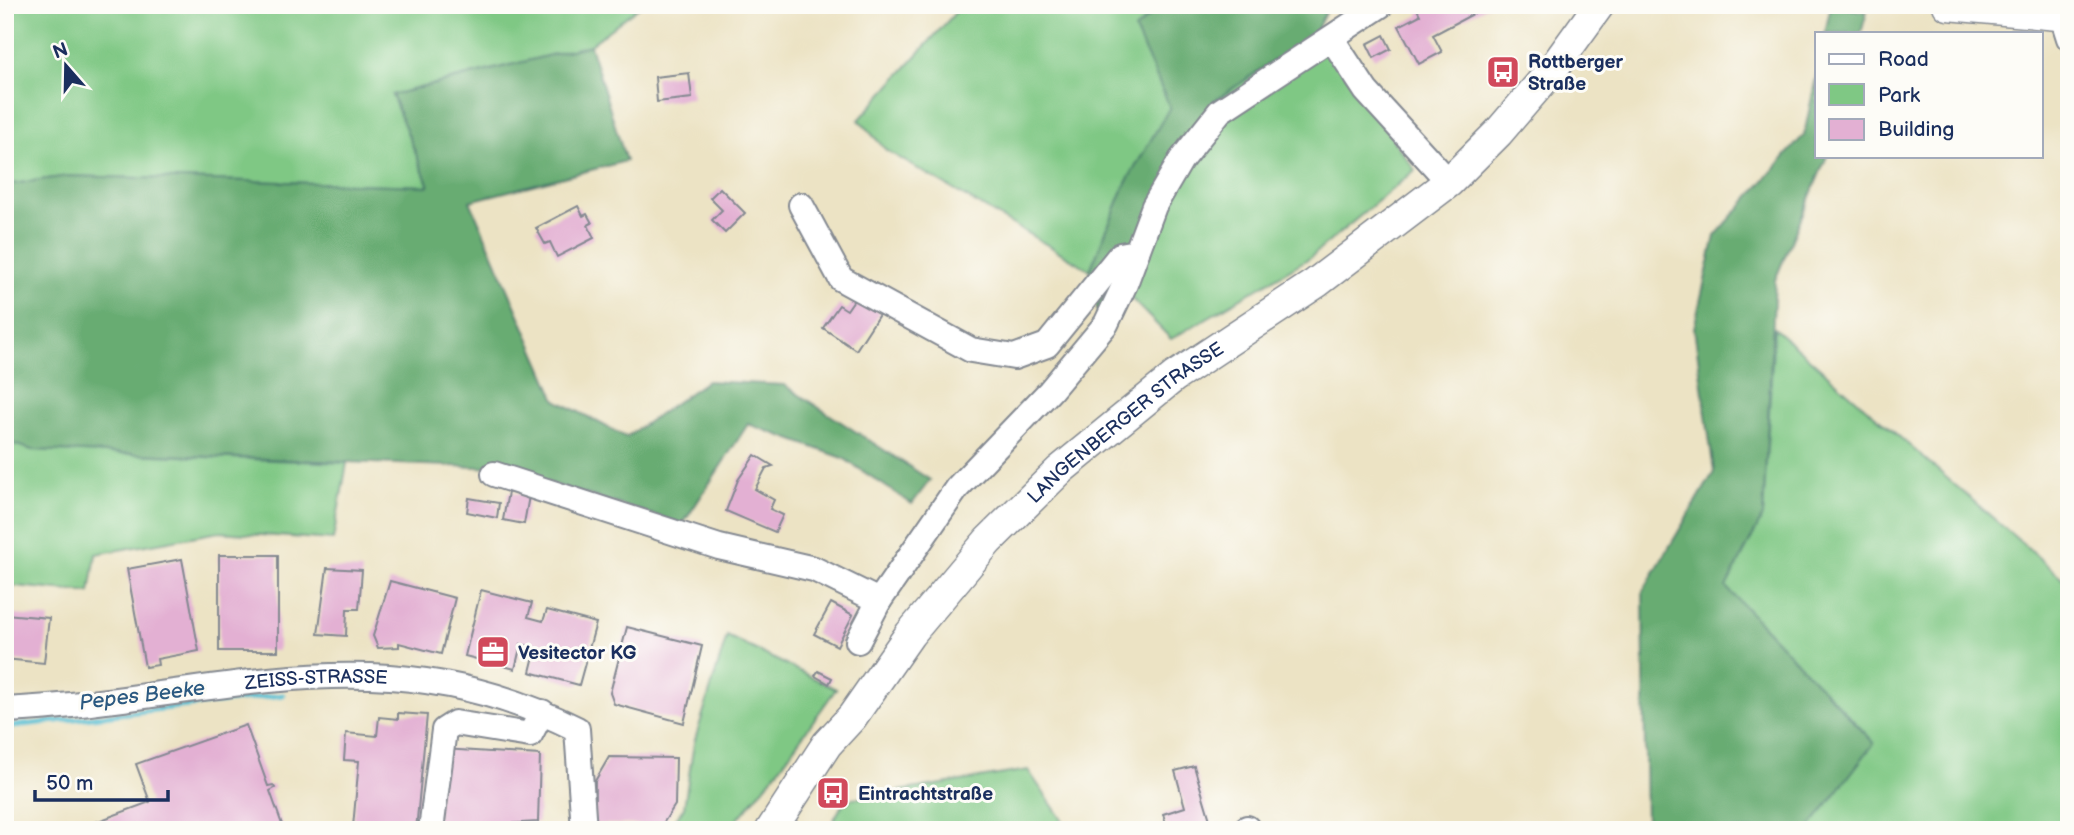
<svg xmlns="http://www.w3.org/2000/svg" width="2074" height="835" viewBox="0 0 2074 835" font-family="'Balsamiq Sans',sans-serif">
<rect width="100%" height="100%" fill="#fdfcf7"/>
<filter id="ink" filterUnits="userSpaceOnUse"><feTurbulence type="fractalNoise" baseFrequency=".0143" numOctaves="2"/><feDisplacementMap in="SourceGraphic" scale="14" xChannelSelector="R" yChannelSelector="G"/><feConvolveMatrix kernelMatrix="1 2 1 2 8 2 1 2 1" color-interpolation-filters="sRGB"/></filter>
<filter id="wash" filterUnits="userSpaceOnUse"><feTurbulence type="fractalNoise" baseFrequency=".00686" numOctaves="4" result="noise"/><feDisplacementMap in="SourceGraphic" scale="28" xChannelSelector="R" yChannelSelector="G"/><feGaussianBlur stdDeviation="1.57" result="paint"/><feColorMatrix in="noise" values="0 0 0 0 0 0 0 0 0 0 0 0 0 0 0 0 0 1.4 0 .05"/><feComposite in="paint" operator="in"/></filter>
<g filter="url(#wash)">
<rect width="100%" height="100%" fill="#ece3c4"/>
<g fill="#7fc884" stroke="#4d7c71" stroke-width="2">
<polygon points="5,5 641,5 590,45 392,95 429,186 68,176 5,185"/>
<polygon points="962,5 1160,5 1135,30 1171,107 1126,183 1090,270 886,150 859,120"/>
<polygon points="1315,33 1415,170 1311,257 1171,339 1116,283 1214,101"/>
<polygon points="1774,328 2069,584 2069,830 1808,830 1874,742 1725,587 1763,516"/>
<polygon points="5,441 32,450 347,463 333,540 219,532 96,554 90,593 5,585"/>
<polygon points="727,636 836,689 776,773 729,830 668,830 684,807 694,743"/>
<polygon points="1028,770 1069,830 828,830 845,800"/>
</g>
<g fill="#67ac72" stroke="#416e68" stroke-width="2">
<polygon points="1160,5 1329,5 1315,33 1214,101 1099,320 1090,270 1126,183 1170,107 1135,30"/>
<polygon points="1831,5 1867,12 1861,33 1825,33"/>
<polygon points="590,45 626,161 470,201 556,400 626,437 707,381 784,385 930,480 912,504 843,458 748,424 683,524 501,468 32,450 5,441 5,185 68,176 429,186 392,95"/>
<polygon points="1817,73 1817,156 1827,156 1775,280 1763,516 1726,587 1874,743 1808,830 1646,830 1643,591 1714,472 1694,328 1715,236 1804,135"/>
</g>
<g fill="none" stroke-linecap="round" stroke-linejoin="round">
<polyline stroke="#55bed2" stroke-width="5" points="5,727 283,695"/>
</g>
<g id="blocks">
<g fill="#e3b0d3">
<polygon points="1415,5 1490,5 1433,35 1442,52 1419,64 1399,26 1420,15"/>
<polygon points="1384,35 1391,49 1374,58 1367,44"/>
<polygon points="689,73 692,98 657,102 655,77"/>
<polygon points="720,188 745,213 725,233 712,220 722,210 710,198"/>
<polygon points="578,206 583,216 587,214 592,223 588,225 594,238 557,257 550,242 545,244 536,228"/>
<polygon points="856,297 880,313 856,350 823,328 839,305 847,310"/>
<polygon points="755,455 773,466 766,468 755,489 774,500 770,509 783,515 775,532 726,511 738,480"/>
<polygon points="508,492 529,496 524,524 503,520"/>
<polygon points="469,498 499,503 497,518 467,512"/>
<rect x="219" y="555" width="59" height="96"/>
<polygon points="182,559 199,651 157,659 158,665 145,667 127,569"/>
<polygon points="327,568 362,570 359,609 347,609 346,636 318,634"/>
<polygon points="390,581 455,598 441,654 399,643 399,647 378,648 373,636"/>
<polygon points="481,590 532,603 528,617 543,621 547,610 596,623 579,685 530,672 536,648 521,644 515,669 465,656"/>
<polygon points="831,603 853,615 837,646 814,634"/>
<polygon points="5,614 49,618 44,663 5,659"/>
<polygon points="627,627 702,646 684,723 614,704 610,693"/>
<polygon points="818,671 832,678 829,684 815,676"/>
<polygon points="398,713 427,715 416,830 353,827 359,761 344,760 346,733 377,736 379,717 398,719"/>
<polygon points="246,725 268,786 273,785 275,788 270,791 284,830 74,830 150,802 136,764"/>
<polygon points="443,749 540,755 538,822 436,828"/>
<polygon points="609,757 676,758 675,805 662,825 594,824 595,781"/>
<polygon points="1194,766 1213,830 1168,830 1163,814 1185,807 1175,771"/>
</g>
</g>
</g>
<g filter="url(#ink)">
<use href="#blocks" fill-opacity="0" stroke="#848991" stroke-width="2"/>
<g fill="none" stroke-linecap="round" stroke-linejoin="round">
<defs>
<g id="minor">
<polyline points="2062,16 2069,38"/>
<polyline points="1332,39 1366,91 1449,182"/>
<polyline points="801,205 841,279 971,350 1014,357 1047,345 1120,255 1137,252"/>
<polyline points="494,474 719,547 814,569 879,601"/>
<polyline points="858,641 879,601 957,488 1050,391 1106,324 1125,284 1154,206 1181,160 1220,111 1381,5"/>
<path id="s1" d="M5 710C212 701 375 627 577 729L584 830"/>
<polyline points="431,830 444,730 455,723 530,735 542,712"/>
<polyline points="1245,830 1247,828"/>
</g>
<g id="major">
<polyline points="1948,5 2069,16"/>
<path id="s2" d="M771 830 827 744 852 717 910 634 988 541 1060 470 1174 377 1316 283 1449 182 1498 133 1552 70 1599 5"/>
</g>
</defs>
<use href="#minor" stroke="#848991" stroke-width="28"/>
<use href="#major" stroke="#848991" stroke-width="33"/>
<use href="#minor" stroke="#fff" stroke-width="24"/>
<use href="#major" stroke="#fff" stroke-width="30"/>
</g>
</g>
<defs>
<symbol id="bus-square" viewBox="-11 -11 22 22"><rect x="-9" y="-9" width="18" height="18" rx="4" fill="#d1495b" stroke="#fdfcf7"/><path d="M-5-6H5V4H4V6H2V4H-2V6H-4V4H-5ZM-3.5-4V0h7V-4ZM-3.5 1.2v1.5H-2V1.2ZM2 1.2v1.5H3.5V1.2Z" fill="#fff"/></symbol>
<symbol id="office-square" viewBox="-11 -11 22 22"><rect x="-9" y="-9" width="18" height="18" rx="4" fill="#d1495b" stroke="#fdfcf7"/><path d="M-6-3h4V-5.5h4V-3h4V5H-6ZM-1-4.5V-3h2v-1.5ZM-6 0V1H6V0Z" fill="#fff"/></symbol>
</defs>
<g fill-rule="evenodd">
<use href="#bus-square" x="1484" y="53" width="38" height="38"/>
<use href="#office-square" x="474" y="633" width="38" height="38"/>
<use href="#bus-square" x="814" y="774" width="38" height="38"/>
</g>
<g text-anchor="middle" stroke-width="6" stroke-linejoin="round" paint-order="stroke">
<g font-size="19" font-weight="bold" fill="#1b2f5e" stroke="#fdfcf7" text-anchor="start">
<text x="1528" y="68">Rottberger<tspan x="1528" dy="22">Straße</tspan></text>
<text x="518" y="659">Vesitector KG</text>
<text x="858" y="800">Eintrachtstraße</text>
</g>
<g font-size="19" fill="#1b2f5e" stroke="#fdfcf7">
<text dy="7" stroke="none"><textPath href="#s2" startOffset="544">LANGENBERGER STRASSE</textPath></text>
<text dy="7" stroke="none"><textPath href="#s1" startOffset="313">ZEISS-STRASSE</textPath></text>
</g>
<g font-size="21" font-style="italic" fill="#2c5a81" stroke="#fdfcf7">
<text transform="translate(142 695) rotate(-7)" y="7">Pepes Beeke</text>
</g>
</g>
<rect width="2074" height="835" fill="none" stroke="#fdfcf7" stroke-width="28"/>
<rect x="1815" y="32" width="228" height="126" fill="#fdfcf7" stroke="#a3aaba" stroke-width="2"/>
<rect x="1829" y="54" width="35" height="10" fill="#ffffff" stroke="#a3aaba" stroke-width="2"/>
<text x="1878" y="66" font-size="21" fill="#1b2f5e">Road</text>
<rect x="1829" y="84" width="35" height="21" fill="#7fc884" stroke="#a3aaba" stroke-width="2"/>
<text x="1878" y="102" font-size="21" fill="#1b2f5e">Park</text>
<rect x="1829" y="119" width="35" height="21" fill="#e3b0d3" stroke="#a3aaba" stroke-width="2"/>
<text x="1878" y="136" font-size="21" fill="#1b2f5e">Building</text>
<g transform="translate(66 66) rotate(340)" stroke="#fdfcf7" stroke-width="5" paint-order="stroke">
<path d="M0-5L12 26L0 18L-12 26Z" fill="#1b2f5e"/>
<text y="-10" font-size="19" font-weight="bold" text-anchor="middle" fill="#1b2f5e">N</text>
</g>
<path d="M35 790v10h133v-10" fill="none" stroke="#1b2f5e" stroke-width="3.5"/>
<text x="46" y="790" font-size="21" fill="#1b2f5e" stroke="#fdfcf7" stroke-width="5" paint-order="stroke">50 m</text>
</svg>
